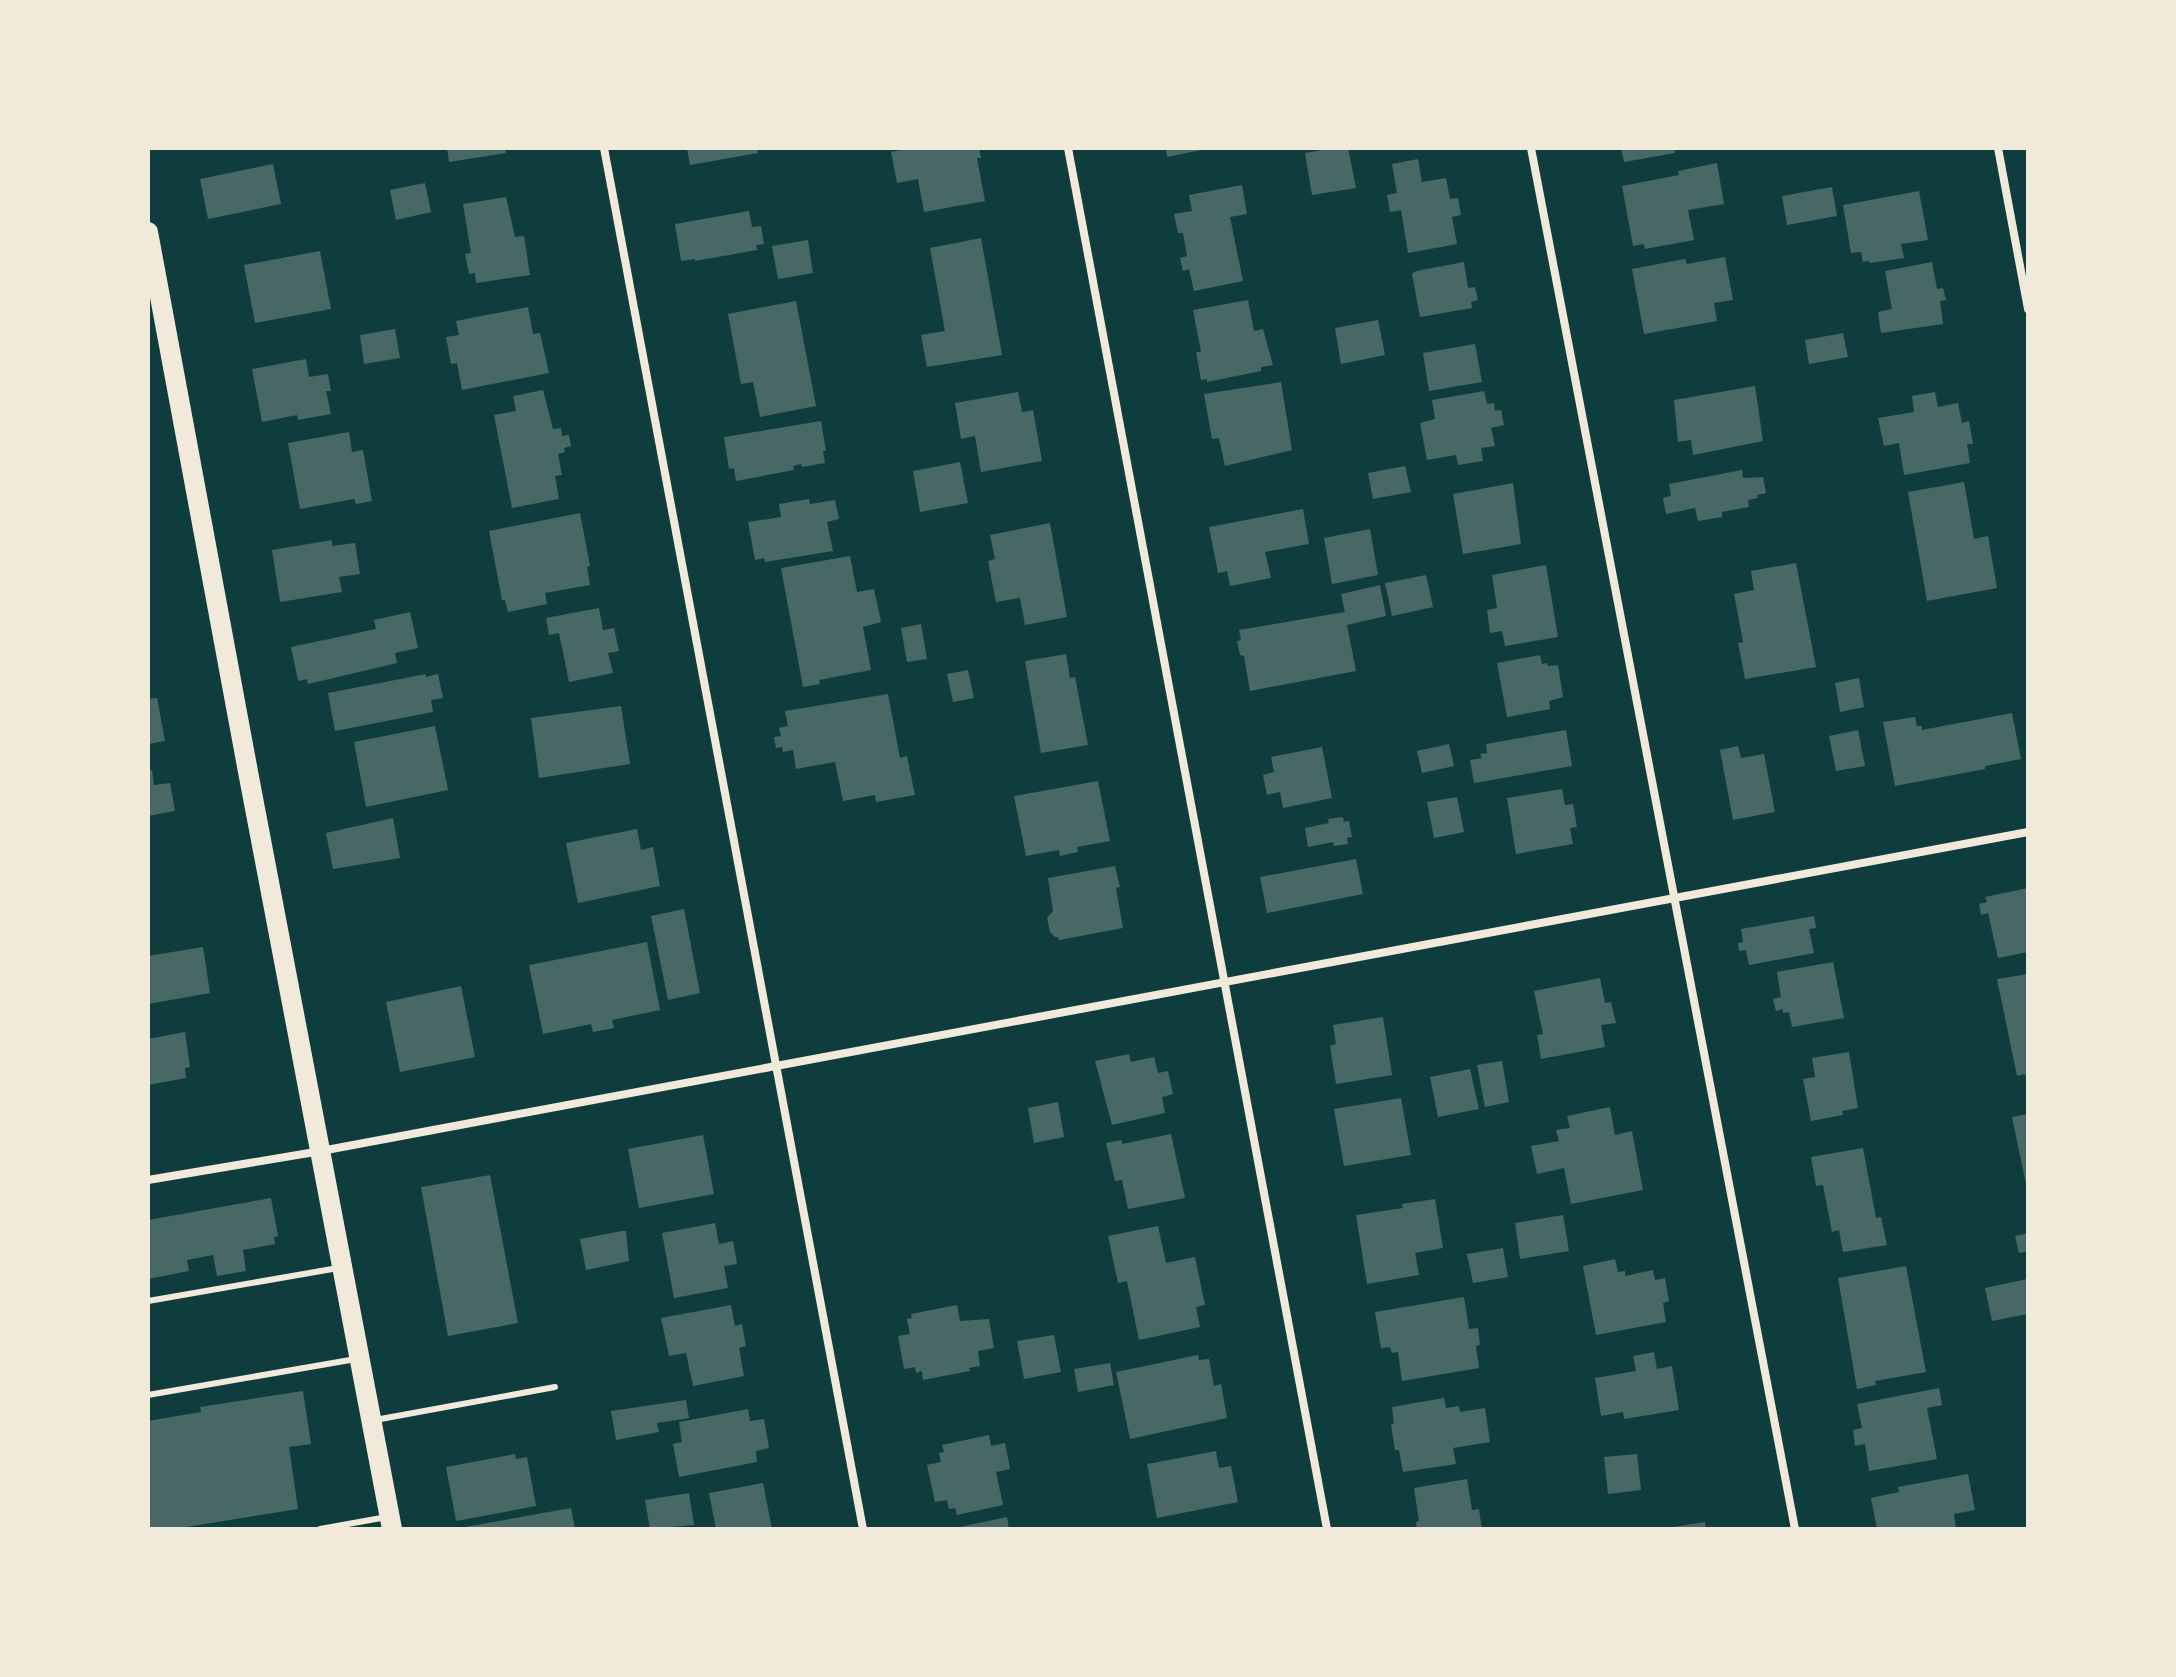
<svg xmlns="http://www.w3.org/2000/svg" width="2176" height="1677" viewBox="0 0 2176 1677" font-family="'Zilla Slab',serif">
<rect width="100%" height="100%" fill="#0f3d3e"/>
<g fill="#486865">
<polygon points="447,148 505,148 506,153 449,162"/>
<polygon points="687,148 757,148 758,153 690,165"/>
<polygon points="910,148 979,148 981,158 977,158 985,201 924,212 918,179 897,183 891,152"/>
<polygon points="1166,148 1206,148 1206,149 1167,157"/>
<polygon points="1334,148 1348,148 1356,188 1312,195 1305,153"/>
<polygon points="1621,148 1674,148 1675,153 1624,162"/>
<polygon points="1418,159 1422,182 1446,178 1450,199 1458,198 1461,215 1452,217 1457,244 1408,253 1401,210 1390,212 1387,195 1397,193 1392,164"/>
<polygon points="1717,163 1724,204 1688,210 1694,240 1645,249 1644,244 1633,246 1622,186 1679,175 1678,171"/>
<polygon points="273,164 281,204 208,219 200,179"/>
<polygon points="425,183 431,212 396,220 390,190"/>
<polygon points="1242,185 1247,214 1230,217 1243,281 1194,291 1189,269 1183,271 1180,258 1187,256 1183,233 1178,233 1174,214 1192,211 1189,195"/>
<polygon points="1832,187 1837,216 1787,225 1782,196"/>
<polygon points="1919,191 1928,240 1901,244 1904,258 1870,263 1869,261 1863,262 1861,252 1851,253 1843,205"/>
<polygon points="506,197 515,237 524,236 530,275 476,283 475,273 469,274 465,254 471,253 463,204"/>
<polygon points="749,211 752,227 761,226 764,244 756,245 757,250 695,261 695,259 681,261 675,224"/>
<polygon points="981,238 1002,355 927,367 921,335 945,331 930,248"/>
<polygon points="808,240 813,273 778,279 772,246"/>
<polygon points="320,251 331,309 255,323 244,265"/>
<polygon points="1725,257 1733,300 1714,303 1717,321 1644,334 1632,269 1685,259 1687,264"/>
<polygon points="1464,262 1468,288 1475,287 1478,300 1471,302 1472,308 1420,317 1412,274 1416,271"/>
<polygon points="1932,262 1937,289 1943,288 1946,300 1940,301 1943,324 1881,333 1878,312 1892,309 1885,271"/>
<polygon points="1248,300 1254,331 1263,329 1273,365 1261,367 1261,371 1207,382 1207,379 1201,380 1196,352 1201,352 1193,310"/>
<polygon points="796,301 816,406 760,417 753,382 741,384 728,314"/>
<polygon points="528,307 533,334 540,333 549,373 462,390 457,363 451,364 446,337 459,335 456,321"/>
<polygon points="1378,320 1385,355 1341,364 1335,328"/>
<polygon points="395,329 400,358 364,364 360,335"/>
<polygon points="1843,333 1848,357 1809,364 1805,340"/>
<polygon points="1475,344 1482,382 1429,391 1423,353"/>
<polygon points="306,359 309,377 328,374 331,391 326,391 331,414 298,420 297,415 262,422 252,369"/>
<polygon points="1281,382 1292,450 1225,466 1219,438 1212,439 1204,394"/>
<polygon points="1755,386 1763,441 1693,455 1691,440 1678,442 1674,400"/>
<polygon points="543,390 553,429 561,428 562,436 569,435 571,446 564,448 565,452 558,454 562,475 555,476 559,499 512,508 494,415 516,411 513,396"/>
<polygon points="1484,391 1487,404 1494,403 1495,411 1501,410 1504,425 1491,428 1495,446 1481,448 1483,461 1458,465 1456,455 1427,460 1420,423 1435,419 1432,400"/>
<polygon points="1018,392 1022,412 1033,410 1042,461 981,472 975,436 961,439 955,403"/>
<polygon points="1935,392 1938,407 1958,403 1962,423 1969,421 1973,444 1967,444 1970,463 1904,475 1899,443 1884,446 1878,418 1914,412 1912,396"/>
<polygon points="821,421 826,451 823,451 825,463 802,467 801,464 793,466 794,470 736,481 734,468 729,469 724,437"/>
<polygon points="349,432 352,452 363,450 372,501 356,504 354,499 300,509 288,443"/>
<polygon points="960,462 968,503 920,512 913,471"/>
<polygon points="1405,466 1411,492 1373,499 1368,473"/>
<polygon points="1742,470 1743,478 1763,477 1766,493 1757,495 1758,498 1748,500 1749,507 1722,512 1722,517 1698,521 1695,508 1666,514 1663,498 1671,496 1669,484"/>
<polygon points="1964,482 1974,539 1988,536 1997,588 1927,601 1908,492"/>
<polygon points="1513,483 1521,544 1463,554 1453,494"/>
<polygon points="809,499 810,504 835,500 839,519 827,522 833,551 765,562 764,558 755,560 748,522 781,517 779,504"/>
<polygon points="1303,509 1309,544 1265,552 1271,578 1230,586 1227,571 1218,573 1209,527"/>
<polygon points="580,513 590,566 587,567 590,585 545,593 547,604 508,612 505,600 502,600 489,531"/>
<polygon points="1050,523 1067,617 1025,625 1020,598 996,602 988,561 995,559 990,535"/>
<polygon points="1370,529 1378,575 1332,584 1324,538"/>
<polygon points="332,540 332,546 355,543 360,574 339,577 342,592 280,602 272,550"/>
<polygon points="850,556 857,592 874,589 881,622 863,627 871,670 819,680 820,684 803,687 781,568"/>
<polygon points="1796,563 1816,667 1745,679 1738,643 1743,642 1734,594 1754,590 1751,571"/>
<polygon points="1546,565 1558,637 1505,646 1502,631 1490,633 1487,610 1497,608 1492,575"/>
<polygon points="1426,575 1433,607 1392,616 1385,583"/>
<polygon points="1380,585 1386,616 1347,625 1356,671 1250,691 1244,656 1240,655 1237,641 1241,640 1239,630 1345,612 1341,594"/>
<polygon points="599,608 603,630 614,628 619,651 608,653 613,673 569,682 559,633 549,635 546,618"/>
<polygon points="410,612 418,648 395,653 397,663 308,684 307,679 298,681 291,647 376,629 374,620"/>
<polygon points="921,624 927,659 907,662 901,628"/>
<polygon points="1066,654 1070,678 1075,677 1088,745 1041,753 1025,661"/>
<polygon points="1540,655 1542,664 1547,663 1548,666 1558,665 1563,697 1549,701 1550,709 1507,717 1497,663"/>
<polygon points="968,670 974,698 953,702 947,674"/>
<polygon points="426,674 426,677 438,674 443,698 431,700 433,712 335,731 328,693"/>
<polygon points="1859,678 1864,707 1840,712 1835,683"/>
<polygon points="888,694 900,758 907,756 915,795 876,802 875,795 843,801 835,762 796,769 793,750 783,752 782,747 776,748 774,737 781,736 779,728 788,726 785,711"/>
<polygon points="157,698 165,741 148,744 148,699"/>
<polygon points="621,706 630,764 539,778 531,718"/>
<polygon points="2012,713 2021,759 1985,766 1985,769 1895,786 1883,722 1915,717 1917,726 1922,726 1922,730"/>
<polygon points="435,726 448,790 366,807 354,742"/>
<polygon points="1566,730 1572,766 1474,783 1470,760 1482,758 1480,754 1487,753 1486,744"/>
<polygon points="1858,730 1865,766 1836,771 1829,736"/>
<polygon points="1449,744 1454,766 1422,773 1417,751"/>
<polygon points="1738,746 1741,758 1764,754 1775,812 1733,820 1720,750"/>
<polygon points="1322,747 1332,798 1283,808 1280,792 1267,795 1263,775 1274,772 1271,757"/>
<polygon points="152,770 154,785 170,783 175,811 148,816 148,771"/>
<polygon points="1098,781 1110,841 1077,847 1078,852 1060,856 1059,850 1026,856 1014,796"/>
<polygon points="1562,789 1565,805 1573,804 1577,827 1570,828 1573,844 1516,854 1507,798"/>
<polygon points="1457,797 1464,832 1434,838 1427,802"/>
<polygon points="1343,817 1344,822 1349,821 1352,837 1347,838 1348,844 1334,846 1333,842 1308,847 1305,828 1329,823 1328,819"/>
<polygon points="393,818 400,858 333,869 326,833"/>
<polygon points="637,829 641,850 653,847 660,886 578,903 566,843"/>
<polygon points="1356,859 1363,894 1267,913 1260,877"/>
<polygon points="1115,866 1120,887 1116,888 1123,928 1059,940 1058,937 1055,937 1050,932 1047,918 1053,911 1048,878"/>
<polygon points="2028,888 2028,952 1998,958 1988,913 1981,915 1979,904 1987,902 1985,897"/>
<polygon points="684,909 700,993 668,1000 651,916"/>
<polygon points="1814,916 1816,928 1809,929 1814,953 1749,965 1746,950 1739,951 1738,943 1743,942 1741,929"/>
<polygon points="647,942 660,1010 612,1020 614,1028 593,1032 591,1024 543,1034 529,965"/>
<polygon points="203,947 210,993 148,1004 148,956"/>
<polygon points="1833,962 1844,1018 1792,1027 1789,1012 1783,1013 1783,1009 1776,1011 1773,999 1781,997 1777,972"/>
<polygon points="2028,974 2028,1082 2027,1082 2025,1074 2017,1076 1997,979"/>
<polygon points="1600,978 1605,1003 1611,1002 1616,1023 1601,1025 1605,1047 1541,1059 1537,1035 1543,1034 1534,991"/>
<polygon points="461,986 475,1057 400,1072 386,1002"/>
<polygon points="1383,1017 1392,1075 1336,1084 1330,1046 1336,1044 1333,1025"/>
<polygon points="185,1032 190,1067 185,1068 186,1078 148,1085 148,1039"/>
<polygon points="1849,1052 1858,1108 1842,1111 1843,1115 1811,1121 1803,1079 1815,1077 1812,1058"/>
<polygon points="1129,1054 1131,1062 1154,1057 1158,1073 1168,1071 1173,1094 1162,1097 1165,1113 1112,1125 1095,1061"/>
<polygon points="1502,1061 1509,1102 1485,1107 1477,1065"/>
<polygon points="1470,1069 1479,1109 1438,1117 1430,1077"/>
<polygon points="1401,1098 1411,1155 1344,1166 1334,1109"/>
<polygon points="1058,1102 1064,1137 1034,1143 1028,1108"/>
<polygon points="1610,1107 1615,1135 1632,1131 1643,1190 1571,1204 1564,1168 1537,1174 1531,1146 1559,1141 1556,1130 1570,1128 1567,1116"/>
<polygon points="2028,1114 2028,1189 2027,1189 2012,1117"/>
<polygon points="1171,1134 1185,1198 1128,1209 1122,1180 1115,1181 1106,1143 1122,1140 1122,1144"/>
<polygon points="703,1135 714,1194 639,1208 628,1149"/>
<polygon points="1863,1148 1876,1218 1881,1217 1887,1245 1843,1252 1839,1230 1832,1232 1823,1185 1816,1186 1811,1157"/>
<polygon points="490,1175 518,1323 448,1336 421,1187"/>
<polygon points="271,1198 278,1236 274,1237 275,1244 243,1250 246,1271 217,1276 213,1255 187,1260 189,1271 148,1279 148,1220"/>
<polygon points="1435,1199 1443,1248 1415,1253 1419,1275 1367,1284 1356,1215 1403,1208 1402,1204"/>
<polygon points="1563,1215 1569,1251 1520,1259 1515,1223"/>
<polygon points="715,1223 719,1244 733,1241 737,1264 724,1266 728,1288 674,1298 662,1233"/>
<polygon points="1158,1226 1166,1263 1195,1257 1205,1305 1196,1307 1200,1327 1139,1340 1127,1281 1118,1283 1108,1236"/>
<polygon points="622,1231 626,1231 629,1261 586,1270 580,1239"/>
<polygon points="2028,1233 2028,1251 2019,1253 2015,1236"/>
<polygon points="1503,1248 1508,1277 1473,1283 1467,1254"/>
<polygon points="1615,1259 1618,1272 1625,1271 1625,1276 1653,1270 1655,1280 1665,1278 1669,1301 1663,1303 1666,1322 1596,1335 1583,1266"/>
<polygon points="1906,1266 1926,1372 1875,1381 1876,1385 1857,1389 1838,1278"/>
<polygon points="2027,1279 2028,1314 1992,1321 1985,1288"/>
<polygon points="1464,1297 1469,1329 1478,1328 1480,1345 1476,1346 1479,1368 1402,1381 1398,1352 1392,1353 1390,1347 1381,1348 1375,1312"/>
<polygon points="731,1305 735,1326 742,1324 746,1346 739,1348 744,1376 693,1386 686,1353 669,1356 661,1318"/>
<polygon points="957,1305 960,1321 989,1319 994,1348 978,1351 980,1366 969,1368 970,1371 923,1380 922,1371 916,1373 915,1367 904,1369 898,1336 910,1334 907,1319 912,1318 911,1314"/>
<polygon points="1054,1335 1061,1372 1024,1379 1017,1341"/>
<polygon points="1654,1352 1657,1369 1672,1366 1679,1410 1624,1419 1623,1412 1601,1416 1595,1378 1636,1371 1633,1356"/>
<polygon points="1198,1355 1199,1360 1209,1359 1214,1386 1221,1384 1227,1418 1130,1439 1116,1372"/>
<polygon points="1110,1363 1114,1385 1078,1392 1074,1369"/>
<polygon points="1939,1388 1942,1405 1927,1408 1937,1459 1869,1471 1865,1444 1855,1446 1853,1430 1862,1428 1857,1404"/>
<polygon points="303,1391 311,1444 289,1447 298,1509 174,1529 150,1529 148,1421 201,1412 200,1407"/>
<polygon points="1444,1398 1446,1408 1459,1406 1460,1412 1485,1408 1490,1442 1453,1448 1456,1464 1403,1472 1399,1450 1395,1450 1391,1424 1394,1424 1392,1407"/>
<polygon points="686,1400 689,1418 657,1423 659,1432 616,1440 611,1411"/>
<polygon points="748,1409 750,1421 764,1419 769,1448 756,1451 757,1462 679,1477 673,1444 682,1442 679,1422"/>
<polygon points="989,1435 991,1446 1005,1443 1010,1469 996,1472 1003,1505 957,1515 955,1508 949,1509 947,1500 935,1502 927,1465 941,1462 939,1453 944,1452 942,1445"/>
<polygon points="1216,1451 1219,1468 1231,1466 1238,1502 1157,1518 1147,1464"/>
<polygon points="515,1454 516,1459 527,1457 536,1506 456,1521 446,1467"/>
<polygon points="1637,1454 1641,1490 1608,1494 1604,1457"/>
<polygon points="1968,1474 1975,1510 1954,1514 1956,1529 1877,1529 1871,1498 1899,1492 1898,1487"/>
<polygon points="1467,1479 1472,1510 1479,1509 1482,1529 1417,1529 1416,1522 1419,1521 1414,1488"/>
<polygon points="763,1483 772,1529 716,1529 709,1493"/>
<polygon points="689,1493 694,1525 650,1529 645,1500"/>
<polygon points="571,1508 575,1529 466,1529 465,1527"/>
<polygon points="1007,1517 1009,1529 955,1529 955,1528"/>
<polygon points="1705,1522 1706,1529 1673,1529 1673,1527"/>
</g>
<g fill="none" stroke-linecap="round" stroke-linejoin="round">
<g stroke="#f1e9da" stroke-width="6">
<polyline points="148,1301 338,1268"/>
<polyline points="148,1395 356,1359"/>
<polyline points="375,1420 555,1387"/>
<polyline points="320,1529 387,1517"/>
</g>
<g stroke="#f1e9da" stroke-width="8">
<polyline points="604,148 863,1529"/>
<polyline points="1068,148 1327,1529"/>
<polyline points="1531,148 1795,1529"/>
<polyline points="1998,148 2028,309"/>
<polyline points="148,1180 321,1151 2028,832"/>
</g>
<polyline stroke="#f1e9da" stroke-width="20" points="148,232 249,777 392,1529"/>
</g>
<rect width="2176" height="1677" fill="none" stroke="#f1e9da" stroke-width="300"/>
</svg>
